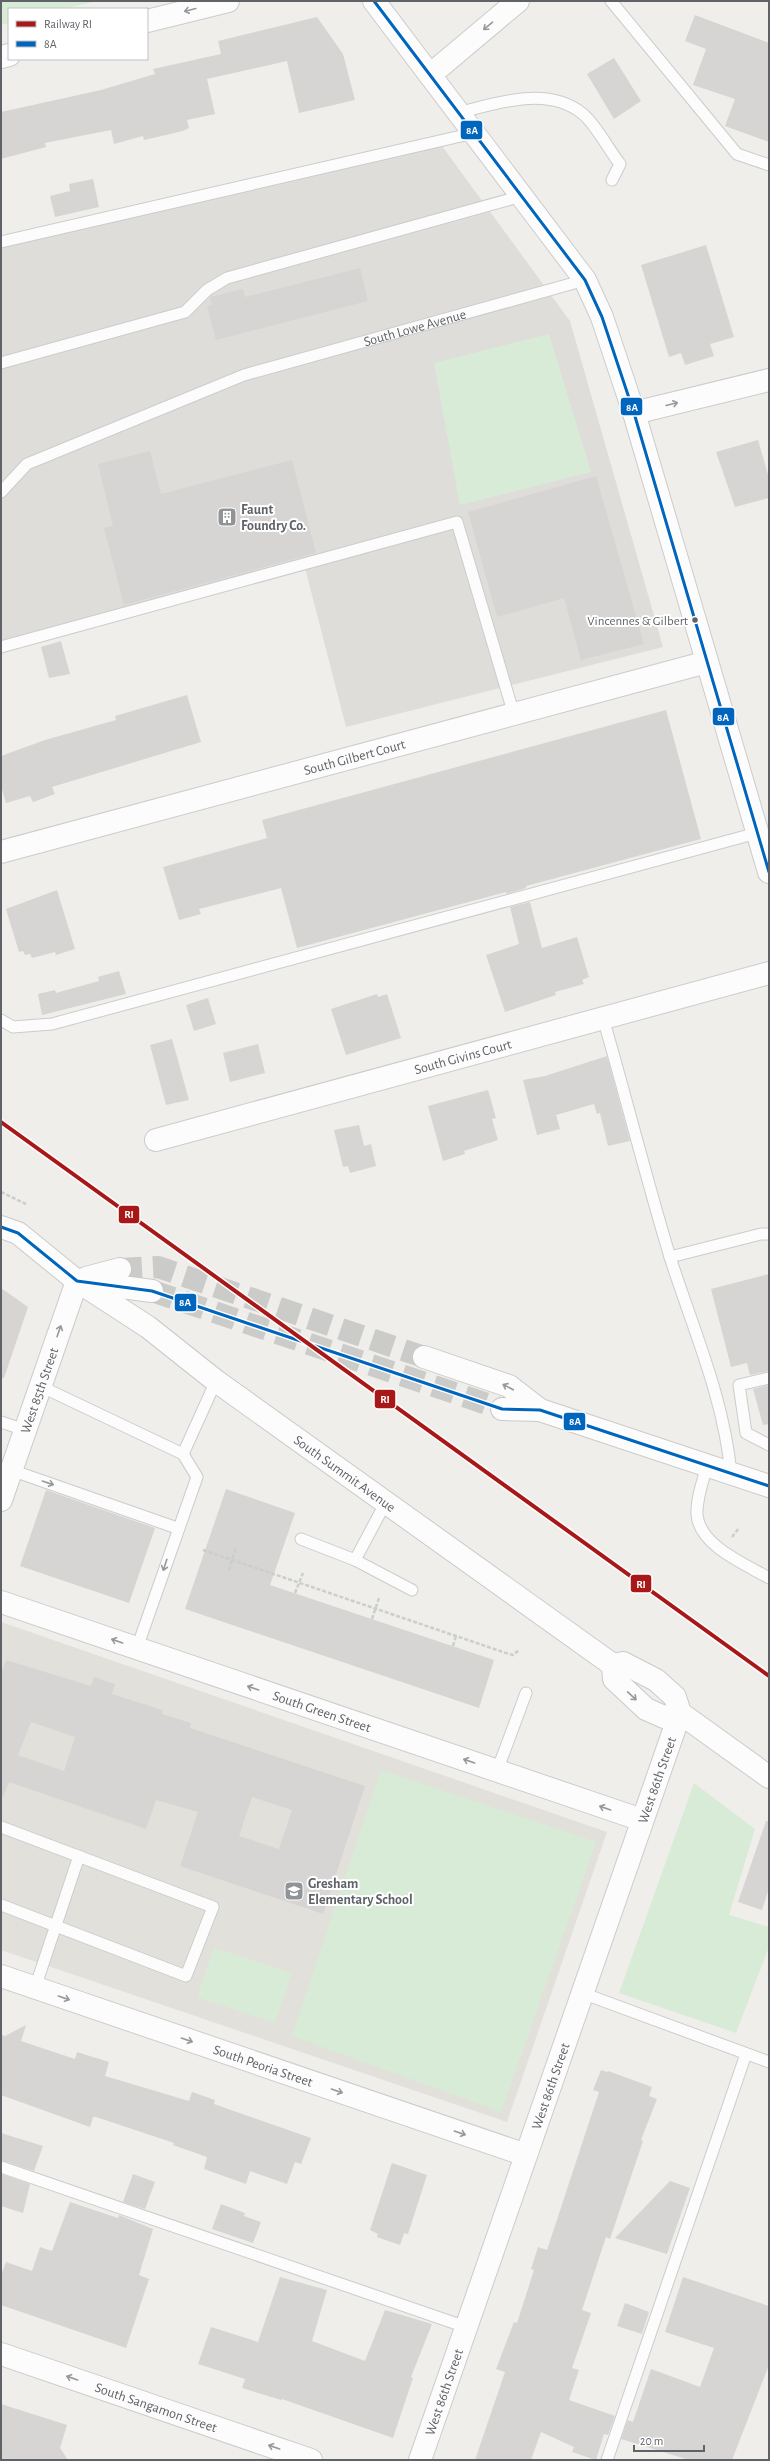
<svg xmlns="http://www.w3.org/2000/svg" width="770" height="2461" viewBox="0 0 770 2461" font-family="'Alegreya Sans',sans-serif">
<rect width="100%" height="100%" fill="#efeeea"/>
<polygon fill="#dfddda" points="439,142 570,321 663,647 346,727 304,564 1,647 1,242"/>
<polygon fill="#e2e0da" points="1,1622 607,1832 507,2122 1,1950"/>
<g fill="#d8ebd6">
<polygon points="1,1 96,1 64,9 9,9 9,23 1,25"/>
<polygon points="549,334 591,472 460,505 434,363"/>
<polygon points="381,1770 596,1842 501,2112 292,2036"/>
<polygon points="694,1783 755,1829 729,1915 769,1927 769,1947 736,2033 619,1993"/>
<polygon points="214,1948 292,1973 275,2023 197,1997"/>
</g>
<g fill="#d6d5d3" fill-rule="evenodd">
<polygon points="695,15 769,43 769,142 725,126 735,99 693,85 706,49 685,41"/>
<polygon points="317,17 343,54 355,100 299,113 287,61 207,79 215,114 187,120 189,128 183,131 144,140 143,136 114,144 111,130 45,143 46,147 1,159 1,112 101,90 155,74 153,69 221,54 218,41"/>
<polygon points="614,58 641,101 614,119 587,74"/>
<polygon points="93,179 99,207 55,217 50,196 70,191 69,184"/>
<polygon points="706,245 734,337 710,344 714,356 685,365 681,353 669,357 641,265"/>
<polygon points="360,268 368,301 216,340 207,306 212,305 210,297 243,289 245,297"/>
<polygon points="758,440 769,478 769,498 735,507 716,452"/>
<polygon points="150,451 161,494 292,460 316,553 124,605 104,528 113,526 98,464"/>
<polygon points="596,476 644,644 581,660 564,598 497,617 468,512"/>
<polygon points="61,641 70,674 49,678 41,647"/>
<polygon points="187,695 201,742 52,787 55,794 33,802 30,796 6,803 1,786 1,756 45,740 116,720 115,716"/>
<polygon points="666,710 701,839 526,886 526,888 506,894 506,892 297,948 281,888 199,909 201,914 179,920 163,867 267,838 262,820"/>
<polygon points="57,890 75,949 56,955 55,952 32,958 30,954 25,955 23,951 19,952 6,909"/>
<polygon points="530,902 542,948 577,937 589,977 582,980 584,984 555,992 556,995 505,1012 486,955 519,944 510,907"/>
<polygon points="119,971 126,994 42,1015 38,994 55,990 56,993 99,981 98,977"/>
<polygon points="377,994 378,997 387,994 401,1038 346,1055 331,1009"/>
<polygon points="208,998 216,1024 194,1031 186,1005"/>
<polygon points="172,1039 189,1100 166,1105 150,1045"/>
<polygon points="258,1044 265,1073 230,1082 223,1053"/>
<polygon points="607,1056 630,1141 608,1146 600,1113 597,1114 594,1104 556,1115 560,1129 537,1135 523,1080 545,1076"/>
<polygon points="488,1090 496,1118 492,1119 498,1140 464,1151 465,1154 443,1161 428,1106"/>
<polygon points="359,1125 364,1146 371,1144 376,1166 350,1173 348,1166 343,1167 334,1130"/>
<polygon points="769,1274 769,1371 750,1375 747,1363 731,1367 711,1289"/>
<polygon points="1,1288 28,1307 4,1378 1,1378"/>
<polygon points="769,1385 769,1424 763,1425 753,1389"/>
<polygon points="226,1489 295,1513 270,1585 494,1660 479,1708 185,1609"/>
<polygon points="46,1490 155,1528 129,1603 20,1566"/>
<path d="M6 1660 91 1686 94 1677 115 1684 112 1694 162 1710V1714L191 1723 190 1728 365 1786 323 1914 180 1866 198 1812 156 1800 146 1829 9 1782 3 1797 1 1796V1674ZM31 1722 75 1737 64 1771 18 1755ZM252 1797 292 1810 279 1849 239 1836Z"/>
<polygon points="766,1821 769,1821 769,1888 762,1910 738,1902"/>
<polygon points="26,2025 21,2041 75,2059 77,2052 109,2062 105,2076 189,2101 192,2092 215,2100 214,2104 311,2138 301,2164 295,2162 287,2184 250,2171 246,2184 204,2169 207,2157 173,2145 174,2143 96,2117 93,2117 90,2127 1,2095 1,2035 5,2036"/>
<polygon points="601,2070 607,2072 608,2071 652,2087 649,2096 657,2099 641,2140 643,2141 610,2239 606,2237 582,2310 591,2313 572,2368 579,2370 569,2400 615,2416 608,2435 604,2434 596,2460 572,2452 574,2447 541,2432 531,2460 475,2460 505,2372 496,2369 514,2322 517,2323 534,2270 531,2269 538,2247 547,2250 599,2092 593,2090"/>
<polygon points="1,2133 43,2146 34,2171 1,2160"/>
<polygon points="392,2163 427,2175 408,2234 404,2233 400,2245 377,2237 378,2234 370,2230"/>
<polygon points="1,2174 30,2184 23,2213 1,2206"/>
<polygon points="133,2174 155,2182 145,2209 123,2202"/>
<polygon points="670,2181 690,2188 667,2254 615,2238"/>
<polygon points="70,2202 118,2218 119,2215 153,2229 139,2275 149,2279 126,2348 1,2305 1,2275 6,2262 32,2271 40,2247 52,2251"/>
<polygon points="221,2204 245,2213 244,2216 261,2222 253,2243 212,2229"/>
<polygon points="280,2277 327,2290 312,2341 365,2361 385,2310 432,2324 411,2377 413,2378 393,2438 282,2399 281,2400 242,2388 245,2379 198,2364 211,2327 258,2342"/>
<polygon points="683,2277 769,2306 769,2365 732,2460 689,2460 621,2439 628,2420 633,2422 651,2369 700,2387 714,2348 665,2332"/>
<polygon points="625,2303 649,2312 642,2334 617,2326"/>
<polygon points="1,2404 67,2425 60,2448 68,2460 1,2460"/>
</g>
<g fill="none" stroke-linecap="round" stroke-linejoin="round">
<g stroke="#cbcbca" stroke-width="22" stroke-dasharray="22 11" stroke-linecap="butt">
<polyline points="120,1269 158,1267 424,1357"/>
<polyline points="152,1291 502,1409"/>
</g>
<defs>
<g id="service">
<polyline points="611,1 737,154 769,165"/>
<path d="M458 113C497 103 548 85 583 114 596 125 609 150 620 164L612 180"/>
<polyline points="1,242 474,133"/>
<polyline points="1,363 185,312 207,290 227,278 522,196"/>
<path id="s1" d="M1 492 27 464 244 375 585 280"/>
<polyline points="1,647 457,522 514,715"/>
<path d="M603 1018C626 1097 646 1178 670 1257 693 1329 724 1398 731 1474"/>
<polyline points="1,1020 13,1027 52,1024 757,833"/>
<polyline points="670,1257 761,1234 769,1234"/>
<polyline points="769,1378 739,1385 746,1433 769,1445"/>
<polyline points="40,1386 183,1454 216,1381"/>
<polyline points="1,1422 25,1430"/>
<path d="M707 1466C703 1481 696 1499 697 1515 700 1546 745 1564 769 1578"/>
<polyline points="11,1470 177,1528"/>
<polyline points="301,1539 355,1560 386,1502"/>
<polyline points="355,1560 412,1590"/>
<polyline points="137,1648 197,1477 183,1454"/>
<polyline points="497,1771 526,1693"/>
<polyline points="1,1827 213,1907 186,1976 1,1905"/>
<polyline points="35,1988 79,1856"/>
<polyline points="582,1993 769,2062"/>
<polyline points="1,2167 466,2327"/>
<polyline points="607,2460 746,2054"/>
</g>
<g id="minor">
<polyline points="147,21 228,1"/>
<polyline points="1,57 9,55"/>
<polyline points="430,75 518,1"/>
<polyline points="634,413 769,380"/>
<path id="s2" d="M1 852 707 662"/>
<path id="s3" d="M156 1140 769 973"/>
<path id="s4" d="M1 1500 77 1281"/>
<path id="s5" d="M1 1602 642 1820"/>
<path id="s6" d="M1 1976 526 2155"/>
<path id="s7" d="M1 2354 311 2460"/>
<path id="s8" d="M420 2460 680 1713"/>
</g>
<polyline id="tertiary" points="374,1 585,280 602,317 634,413 769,872"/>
<g id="secondary">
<path id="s9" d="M1 1227 18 1233 77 1281 148 1327 216 1381 613 1665 623 1663 656 1680 675 1697 680 1713 769 1777"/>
<polyline points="86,1278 120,1269"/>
<polyline points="84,1282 152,1291"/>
<polyline points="424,1357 509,1386 540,1410"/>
<polyline points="502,1409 540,1410 769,1486"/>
<polyline points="613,1665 614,1679 646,1709 664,1717 680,1713"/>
</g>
</defs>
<use href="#service" stroke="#cbcccc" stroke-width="13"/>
<use href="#minor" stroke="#cbcccc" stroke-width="24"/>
<use href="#tertiary" stroke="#cbcccc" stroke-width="24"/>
<use href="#secondary" stroke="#cacacb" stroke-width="24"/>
<g stroke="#cacfcc" stroke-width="2.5" stroke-dasharray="4 2" stroke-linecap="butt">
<polyline points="1,1192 26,1204"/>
<polyline points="732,1537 739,1528"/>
<polyline points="203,1550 506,1653 513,1655 519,1650"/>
<polyline points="229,1570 236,1547"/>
<polyline points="295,1593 303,1573"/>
<polyline points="372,1619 379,1598"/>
<polyline points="453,1646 456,1636"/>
</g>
<use href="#service" stroke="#fdfcfc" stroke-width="11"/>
<use href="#minor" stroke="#fdfcfc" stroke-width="22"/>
<use href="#tertiary" stroke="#fdfcfc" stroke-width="22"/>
<use href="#secondary" stroke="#fdfcfc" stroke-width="22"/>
<defs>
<g id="bus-1">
<polyline points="374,1 585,280 602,317 634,413 769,872"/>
<polyline points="1,1227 18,1233 77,1281 152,1291 502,1409 540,1410 769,1486"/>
</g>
</defs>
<use href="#bus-1" stroke="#fff" stroke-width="6"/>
<use href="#bus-1" stroke="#0065bd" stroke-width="3"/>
<defs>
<polyline id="rail-1" points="1,1122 769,1676"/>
</defs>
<use href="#rail-1" stroke="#fff" stroke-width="7"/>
<use href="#rail-1" stroke="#a81818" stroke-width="4"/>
</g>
<defs><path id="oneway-shaft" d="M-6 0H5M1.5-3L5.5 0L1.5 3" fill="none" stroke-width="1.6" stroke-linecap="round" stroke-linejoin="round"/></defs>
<g stroke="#96999c">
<use href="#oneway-shaft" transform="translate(190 10) rotate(166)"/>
<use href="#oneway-shaft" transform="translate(488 26) rotate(140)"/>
<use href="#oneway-shaft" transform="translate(672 404) rotate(-14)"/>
<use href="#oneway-shaft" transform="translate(59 1331) rotate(-71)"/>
<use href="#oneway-shaft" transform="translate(508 1387) rotate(-152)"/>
<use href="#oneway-shaft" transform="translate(48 1483) rotate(19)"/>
<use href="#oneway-shaft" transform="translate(165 1565) rotate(108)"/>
<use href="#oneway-shaft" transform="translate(117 1641) rotate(-161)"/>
<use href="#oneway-shaft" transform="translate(253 1688) rotate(-161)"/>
<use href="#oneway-shaft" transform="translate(632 1696) rotate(43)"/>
<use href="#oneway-shaft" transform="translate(469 1761) rotate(-161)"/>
<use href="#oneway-shaft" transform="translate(605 1808) rotate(-161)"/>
<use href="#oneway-shaft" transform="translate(64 1998) rotate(19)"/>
<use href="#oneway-shaft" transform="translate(187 2040) rotate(19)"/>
<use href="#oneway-shaft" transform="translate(337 2091) rotate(19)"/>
<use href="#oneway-shaft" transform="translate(460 2133) rotate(19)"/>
<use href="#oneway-shaft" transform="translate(72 2378) rotate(-161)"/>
<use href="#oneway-shaft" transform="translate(274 2447) rotate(-161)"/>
</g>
<defs>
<symbol id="building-square" viewBox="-11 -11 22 22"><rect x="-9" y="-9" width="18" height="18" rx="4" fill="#919496" stroke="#fff"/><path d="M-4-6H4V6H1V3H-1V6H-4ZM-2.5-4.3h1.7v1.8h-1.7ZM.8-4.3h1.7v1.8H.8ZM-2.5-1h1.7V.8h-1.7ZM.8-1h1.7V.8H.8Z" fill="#fff"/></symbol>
<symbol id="school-square" viewBox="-11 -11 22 22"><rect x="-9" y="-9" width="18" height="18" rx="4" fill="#919496" stroke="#fff"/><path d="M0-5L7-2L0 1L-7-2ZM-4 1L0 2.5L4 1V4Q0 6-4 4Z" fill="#fff"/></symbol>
</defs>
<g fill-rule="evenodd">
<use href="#building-square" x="216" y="506" width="22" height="22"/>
<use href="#school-square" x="283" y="1880" width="22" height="22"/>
</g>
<circle fill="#5f6368" stroke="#fff" stroke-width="1.5" cx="695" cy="620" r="3.5"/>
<g text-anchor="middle" stroke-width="4" stroke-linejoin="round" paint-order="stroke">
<g font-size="13" fill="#5f6368" stroke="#fff" text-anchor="end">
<text x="688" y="625">Vincennes &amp; Gilbert</text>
</g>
<g font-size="14" fill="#5f6368" stroke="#fff">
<text dy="5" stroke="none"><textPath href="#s1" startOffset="450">South Lowe Avenue</textPath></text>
<text dy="5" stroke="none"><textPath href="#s2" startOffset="366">South Gilbert Court</textPath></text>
<text dy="5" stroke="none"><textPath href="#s3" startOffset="318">South Givins Court</textPath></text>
<text dy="5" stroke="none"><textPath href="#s4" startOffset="116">West 85th Street</textPath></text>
<text dy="5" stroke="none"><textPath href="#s9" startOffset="424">South Summit Avenue</textPath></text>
<text dy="5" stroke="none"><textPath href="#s5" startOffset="339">South Green Street</textPath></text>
<text dy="5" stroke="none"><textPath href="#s8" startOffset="720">West 86th Street</textPath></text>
<text dy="5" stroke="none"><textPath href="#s6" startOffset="277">South Peoria Street</textPath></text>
<text dy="5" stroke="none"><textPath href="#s8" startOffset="396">West 86th Street</textPath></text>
<text dy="5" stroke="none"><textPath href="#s8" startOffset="72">West 86th Street</textPath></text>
<text dy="5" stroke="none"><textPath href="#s7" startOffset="164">South Sangamon Street</textPath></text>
</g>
<g font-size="14" font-weight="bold" fill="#5f6368" stroke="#fff" text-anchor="start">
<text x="241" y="514">Faunt<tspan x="241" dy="16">Foundry Co.</tspan></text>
<text x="308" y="1888">Gresham<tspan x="308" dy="16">Elementary School</tspan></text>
</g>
</g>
<g stroke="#fff" stroke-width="1.5">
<rect x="460" y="120" width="23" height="20" rx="4" fill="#0065bd"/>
<rect x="620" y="397" width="23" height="19" rx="4" fill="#0065bd"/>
<rect x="712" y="707" width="23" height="19" rx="4" fill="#0065bd"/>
<rect x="118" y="1205" width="22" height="19" rx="4" fill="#a81818"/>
<rect x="174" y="1293" width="23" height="19" rx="4" fill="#0065bd"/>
<rect x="374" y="1389" width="22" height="20" rx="4" fill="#a81818"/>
<rect x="563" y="1412" width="23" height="19" rx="4" fill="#0065bd"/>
<rect x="630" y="1574" width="22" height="19" rx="4" fill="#a81818"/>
</g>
<g font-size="11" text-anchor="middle" font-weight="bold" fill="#fff">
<text x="472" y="134">8A</text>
<text x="632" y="411">8A</text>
<text x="723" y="721">8A</text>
<text x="129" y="1218">RI</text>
<text x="185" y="1306">8A</text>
<text x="385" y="1403">RI</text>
<text x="575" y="1425">8A</text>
<text x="641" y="1588">RI</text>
</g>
<rect width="770" height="2461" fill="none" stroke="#5f6368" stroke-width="4"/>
<rect x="8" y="8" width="140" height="52" fill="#ffffff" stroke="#bfc1c3"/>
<rect x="16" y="21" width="20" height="6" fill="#a81818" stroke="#bfc1c3"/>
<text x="44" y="28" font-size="12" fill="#5f6368">Railway RI</text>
<rect x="16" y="41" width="20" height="6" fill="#0065bd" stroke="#bfc1c3"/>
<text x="44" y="48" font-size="12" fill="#5f6368">8A</text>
<path d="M634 2445v6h70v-6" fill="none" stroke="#5f6368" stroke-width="2"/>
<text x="640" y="2445" font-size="12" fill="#5f6368" stroke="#ffffff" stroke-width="3" paint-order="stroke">20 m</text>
</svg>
